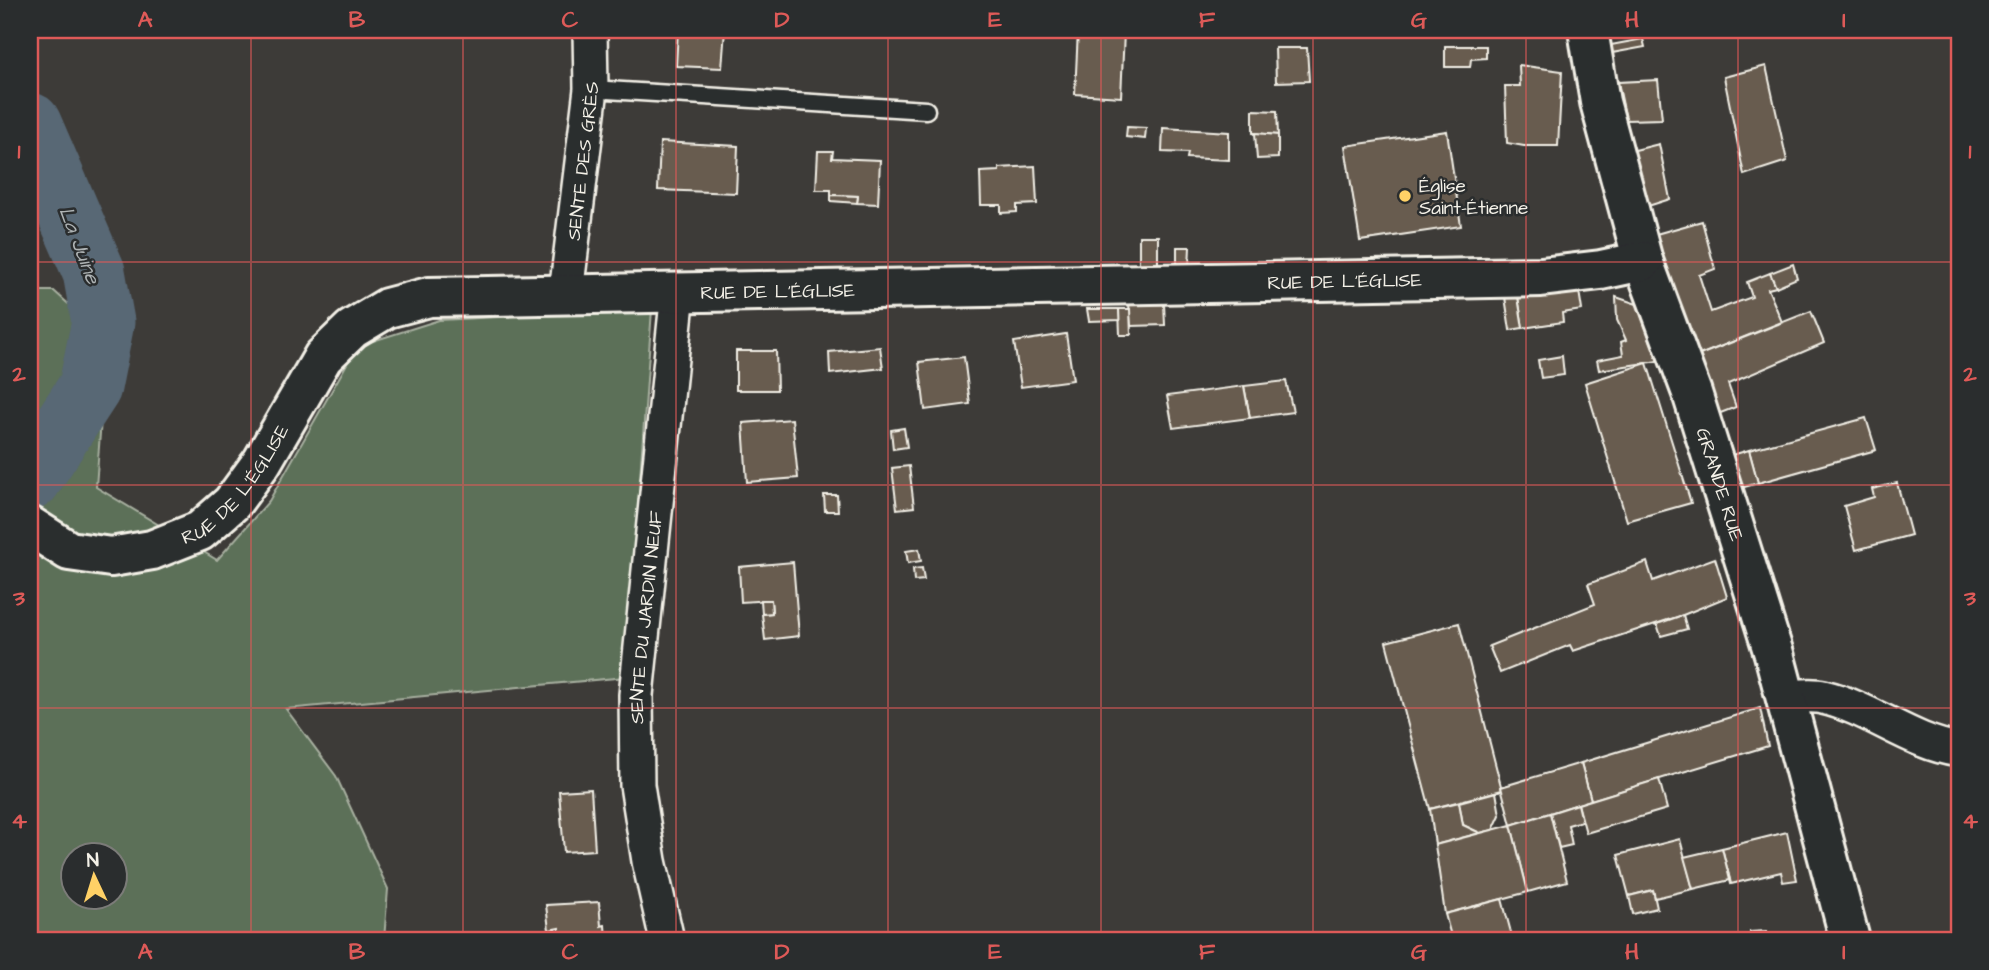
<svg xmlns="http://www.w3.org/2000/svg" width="1989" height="970" viewBox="0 0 1989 970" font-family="'Architects Daughter',sans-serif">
<rect width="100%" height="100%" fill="#3d3b38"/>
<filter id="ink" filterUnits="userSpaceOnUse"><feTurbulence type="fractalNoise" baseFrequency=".0143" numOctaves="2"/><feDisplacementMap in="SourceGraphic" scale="14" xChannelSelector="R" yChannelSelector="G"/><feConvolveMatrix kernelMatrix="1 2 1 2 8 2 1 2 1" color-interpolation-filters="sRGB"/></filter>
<g filter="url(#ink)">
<path fill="#5b6f59" stroke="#a8b0a0" stroke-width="2" fill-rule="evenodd" d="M30 291H54L107 339 96 487 217 560 269 501 357 346 439 320 652 309 626 677 286 709 336 776 388 889 384 940H30V511L49 491 30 471ZM74 855H116V897H74Z"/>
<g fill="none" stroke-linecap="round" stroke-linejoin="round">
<polyline stroke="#586774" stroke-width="63" points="30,124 94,272 103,322 90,387 30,479"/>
</g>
<g fill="#685c4f" stroke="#f4f1e8" stroke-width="2">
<polygon points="678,30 725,30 722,68 676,66"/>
<polygon points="1078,30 1124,32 1121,97 1075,94"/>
<polygon points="1643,39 1645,47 1612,53 1611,45"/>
<polygon points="1445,46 1486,46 1486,58 1471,59 1470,67 1445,67"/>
<polygon points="1275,48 1307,48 1309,81 1276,82"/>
<polygon points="1519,65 1562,71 1558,146 1524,146 1507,143 1505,86 1520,86"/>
<polygon points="1766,66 1787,161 1744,175 1724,77"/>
<polygon points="1658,80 1662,119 1626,120 1618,82"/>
<polygon points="1253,110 1277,111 1278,135 1253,133"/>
<polygon points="1127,127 1146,128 1145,139 1126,137"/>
<polygon points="1163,128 1229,132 1229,160 1187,158 1188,153 1162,152"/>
<polygon points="1447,131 1461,226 1360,241 1345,146"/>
<polygon points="1255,133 1278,135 1278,158 1257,159"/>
<polygon points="660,142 738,146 736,193 658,190"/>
<polygon points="1659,144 1670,199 1642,208 1631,151"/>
<polygon points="818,151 833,151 832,158 880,160 878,204 857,203 858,196 831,195 831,190 816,190"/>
<polygon points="1035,166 1037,204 1017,205 1017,212 1001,213 1001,205 981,205 980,172 999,171 999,168"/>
<polygon points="831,195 858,196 857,203 831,201"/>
<polygon points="1702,221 1715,269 1699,275 1711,312 1752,297 1747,282 1770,273 1776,287 1768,289 1782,322 1687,360 1649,236"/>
<rect x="1139" y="236" width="19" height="31"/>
<polygon points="1177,247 1190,247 1189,267 1177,267"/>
<polygon points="1793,264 1797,278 1776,287 1770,273"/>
<polygon points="1579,291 1582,310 1562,313 1563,322 1523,328 1518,297"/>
<polygon points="1505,297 1518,297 1523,328 1510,330"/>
<polygon points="1616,297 1637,304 1658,361 1599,370 1597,360 1623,355 1621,342 1626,340 1617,320"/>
<polygon points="1129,304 1164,304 1165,325 1131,326"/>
<polygon points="1087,309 1119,309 1120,320 1089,321"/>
<polygon points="1119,309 1130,309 1131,335 1120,335"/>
<polygon points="1811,311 1824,343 1728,384 1736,407 1713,416 1687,360"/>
<polygon points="1066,334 1073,380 1021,387 1014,342"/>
<polygon points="880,347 883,368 830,374 829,352"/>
<polygon points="736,351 776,351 777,390 736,390"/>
<polygon points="1562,356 1564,375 1541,378 1538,360"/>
<polygon points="964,357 970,404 925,410 919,362"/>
<polygon points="1647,363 1691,503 1627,521 1585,383"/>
<polygon points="1286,381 1293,412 1250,418 1244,386"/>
<polygon points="1244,386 1250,418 1173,428 1167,396"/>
<polygon points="1866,418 1876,450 1758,483 1749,450"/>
<polygon points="792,419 798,478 747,482 743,423"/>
<polygon points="904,428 907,447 893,449 891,430"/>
<polygon points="1749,450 1758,483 1734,490 1722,458"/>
<polygon points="909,466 914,507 897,509 892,468"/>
<polygon points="1897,483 1911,535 1856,550 1844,506 1874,497 1872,489"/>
<polygon points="824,495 837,495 838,511 825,511"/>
<polygon points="919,549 921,561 908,563 906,551"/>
<polygon points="1715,558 1727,597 1683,615 1573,651 1570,645 1500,673 1489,646 1595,604 1588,584 1647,562 1653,581"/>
<polygon points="793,562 799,636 765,640 762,614 772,613 771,600 741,602 739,567"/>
<polygon points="922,568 924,580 914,581 913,569"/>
<polygon points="761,600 771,600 772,613 762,614"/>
<polygon points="1683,615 1687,629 1661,636 1657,624"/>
<polygon points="1459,623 1502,790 1430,809 1386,642"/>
<polygon points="1760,708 1768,746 1591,800 1581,763"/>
<polygon points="1581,763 1591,800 1511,825 1501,787"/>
<polygon points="1659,779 1667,809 1586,833 1578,804"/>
<polygon points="591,789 595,850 564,852 559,791"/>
<polygon points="1496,792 1500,815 1493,830 1480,833 1463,825 1459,802"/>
<polygon points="1459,802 1463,825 1480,833 1435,845 1430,809"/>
<polygon points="1578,804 1582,821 1568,825 1572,845 1559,848 1550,813"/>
<polygon points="1550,813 1567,881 1528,892 1511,825"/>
<polygon points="1511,825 1528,892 1445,914 1435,845"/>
<polygon points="1787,832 1797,880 1783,882 1781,872 1731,884 1722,848"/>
<polygon points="1680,839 1693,889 1655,898 1653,890 1629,896 1618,855"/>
<polygon points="1722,848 1730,880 1693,889 1684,857"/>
<polygon points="1653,890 1657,908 1633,914 1629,896"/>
<polygon points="1502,899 1513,940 1452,940 1445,914"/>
<polygon points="599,902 601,926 605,925 606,940 560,940 559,928 549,930 546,905"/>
<polygon points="1766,931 1766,940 1750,940 1750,932"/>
</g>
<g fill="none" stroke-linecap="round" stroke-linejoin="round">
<defs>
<polyline id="lane" points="591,89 926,110"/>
<g id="street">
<path id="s1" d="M566 293 591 89 590 30"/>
<path d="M1785 697C1797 697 1811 694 1823 697 1871 708 1910 743 1959 750"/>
<path id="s2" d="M667 940 649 861 637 785 636 695 678 292"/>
</g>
<g id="secondary">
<path id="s3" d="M1588 30 1600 102 1643 261 1692 393 1774 654 1850 940"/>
<path id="s4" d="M30 526 69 551 111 557 152 550 200 531 232 503 262 462 323 357 352 329 387 308 429 297 1541 277 1601 270 1643 261"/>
</g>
</defs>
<use href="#lane" stroke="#f4f1e8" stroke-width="21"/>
<use href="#street" stroke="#f4f1e8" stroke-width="38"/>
<use href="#secondary" stroke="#f4f1e8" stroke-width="44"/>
<use href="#lane" stroke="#2a2d2e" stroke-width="16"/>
<use href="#street" stroke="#2a2d2e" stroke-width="33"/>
<use href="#secondary" stroke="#2a2d2e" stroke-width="38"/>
</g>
</g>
<path fill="none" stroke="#de5a58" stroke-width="2" stroke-opacity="0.55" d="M251 30V940M463 30V940M676 30V940M888 30V940M1101 30V940M1313 30V940M1526 30V940M1738 30V940M30 262H1959M30 485H1959M30 708H1959"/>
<circle fill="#ffd166" stroke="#2a2d2e" stroke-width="2.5" cx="1405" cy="196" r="7"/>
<g text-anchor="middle" stroke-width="5" stroke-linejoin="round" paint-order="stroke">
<g font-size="19" fill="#f4f1e8" stroke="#2a2d2e">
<text dy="7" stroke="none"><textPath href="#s1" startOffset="133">SENTE DES GRÈS</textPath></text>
<text dy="7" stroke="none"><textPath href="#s4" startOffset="1437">RUE DE L'ÉGLISE</textPath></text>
<text dy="7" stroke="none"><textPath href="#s4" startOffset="870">RUE DE L'ÉGLISE</textPath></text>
<text dy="7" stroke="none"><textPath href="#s4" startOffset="240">RUE DE L'ÉGLISE</textPath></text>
<text dy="7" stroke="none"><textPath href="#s3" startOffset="474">GRANDE RUE</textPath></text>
<text dy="7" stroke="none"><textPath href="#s2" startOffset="326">SENTE DU JARDIN NEUF</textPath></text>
</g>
<g font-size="19" fill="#f4f1e8" stroke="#2a2d2e" text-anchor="start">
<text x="1419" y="192">Église<tspan x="1419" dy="22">Saint-Étienne</tspan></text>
</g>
<g font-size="21" font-style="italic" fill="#aeb3b4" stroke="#2a2d2e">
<text transform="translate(80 245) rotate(69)" y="7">La Juine</text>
</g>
</g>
<rect width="1989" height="970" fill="none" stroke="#2a2d2e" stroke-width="77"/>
<g transform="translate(94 876) rotate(356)"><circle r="33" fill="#2a2d2e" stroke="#7b7b78" stroke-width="2"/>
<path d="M0-5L12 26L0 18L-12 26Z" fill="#ffd166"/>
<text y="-10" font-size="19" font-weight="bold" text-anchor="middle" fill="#f4f1e8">N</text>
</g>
<rect x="38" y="38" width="1913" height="894" fill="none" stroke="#de5a58" stroke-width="2.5"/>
<g font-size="23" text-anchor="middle" font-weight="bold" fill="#de5a58">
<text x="145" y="27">A</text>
<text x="357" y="27">B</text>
<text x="570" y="27">C</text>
<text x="782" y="27">D</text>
<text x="995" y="27">E</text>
<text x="1207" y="27">F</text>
<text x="1419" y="27">G</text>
<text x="1632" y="27">H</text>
<text x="1844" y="27">I</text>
<text x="19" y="158">1</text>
<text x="1970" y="158">1</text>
<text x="19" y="381">2</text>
<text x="1970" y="381">2</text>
<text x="19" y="605">3</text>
<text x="1970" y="605">3</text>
<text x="19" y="828">4</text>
<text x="1970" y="828">4</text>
<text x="145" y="959">A</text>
<text x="357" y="959">B</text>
<text x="570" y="959">C</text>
<text x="782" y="959">D</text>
<text x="995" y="959">E</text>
<text x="1207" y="959">F</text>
<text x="1419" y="959">G</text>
<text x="1632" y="959">H</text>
<text x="1844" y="959">I</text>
</g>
</svg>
